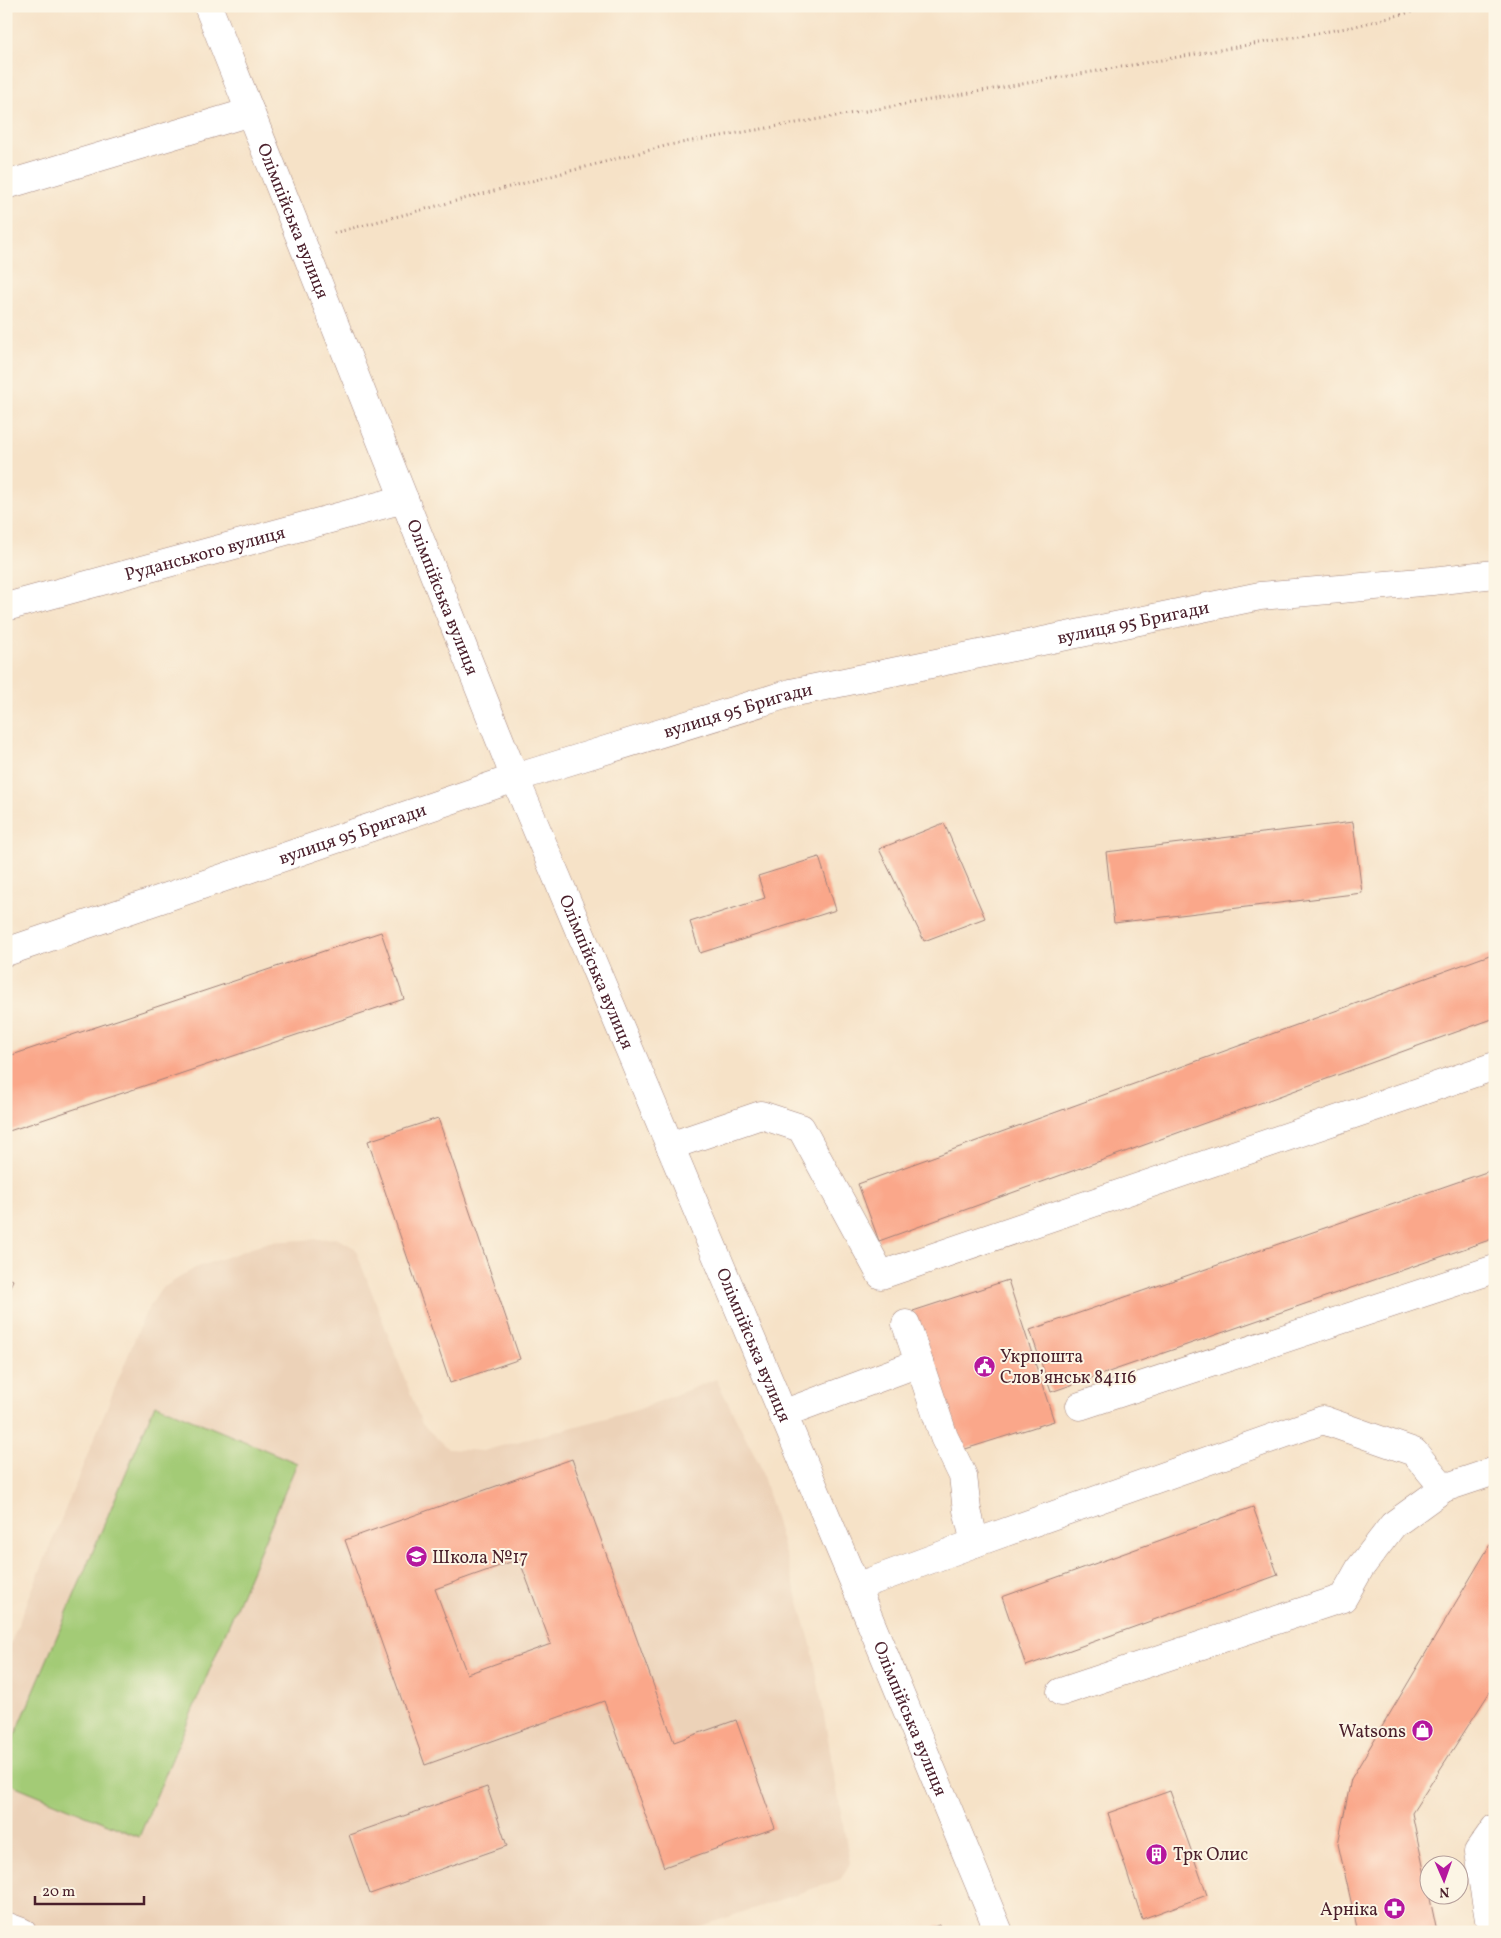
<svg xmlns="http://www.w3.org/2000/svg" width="1501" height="1938" viewBox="0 0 1501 1938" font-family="Vollkorn,serif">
<rect width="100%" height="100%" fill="#fcf5e5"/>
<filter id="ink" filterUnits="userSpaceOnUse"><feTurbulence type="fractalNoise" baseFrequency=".02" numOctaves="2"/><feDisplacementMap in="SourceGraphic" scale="10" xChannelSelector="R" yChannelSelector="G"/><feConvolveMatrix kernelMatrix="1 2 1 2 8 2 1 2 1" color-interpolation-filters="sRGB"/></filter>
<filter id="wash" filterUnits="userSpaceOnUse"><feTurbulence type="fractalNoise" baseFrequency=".0096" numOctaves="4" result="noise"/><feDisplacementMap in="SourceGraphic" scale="20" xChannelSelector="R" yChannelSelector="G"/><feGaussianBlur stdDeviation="1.12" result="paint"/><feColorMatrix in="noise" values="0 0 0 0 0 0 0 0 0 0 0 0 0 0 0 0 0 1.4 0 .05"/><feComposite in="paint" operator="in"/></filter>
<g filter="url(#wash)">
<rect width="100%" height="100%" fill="#f6e2c7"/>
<polygon fill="#ecd2b8" points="336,1238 355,1248 422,1424 448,1449 483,1451 637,1410 716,1379 760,1465 812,1648 850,1863 841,1879 684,1932 6,1932 6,1654 145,1314 161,1289 195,1268 269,1242"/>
<polygon fill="#a3cb76" stroke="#767550" points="155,1404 297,1463 139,1837 6,1782 6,1757"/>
<g id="blocks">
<g fill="#faa78a" fill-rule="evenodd">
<polygon points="1353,822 1362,893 1114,923 1106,852"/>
<polygon points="944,823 985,918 924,941 879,849"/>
<polygon points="819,857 836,910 700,953 690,922 765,898 758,876"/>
<polygon points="381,932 404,999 6,1132 6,1057"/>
<polygon points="1495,953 1495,1018 879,1241 858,1184"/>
<polygon points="438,1118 520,1359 450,1383 368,1141"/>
<polygon points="1495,1169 1495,1238 1051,1392 1030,1330"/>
<polygon points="6,1277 13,1280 6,1295"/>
<polygon points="1008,1280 1054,1421 959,1451 913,1311"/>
<path d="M572 1459 674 1742 736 1720 775 1828 664 1867 604 1701 425 1765 345 1540ZM519 1559 551 1644 467 1674 435 1589Z"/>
<polygon points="1253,1507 1278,1575 1026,1666 1002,1597"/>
<polygon points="1495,1541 1495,1684 1412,1813 1437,1932 1358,1932 1338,1844 1351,1779 1491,1543"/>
<polygon points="487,1787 507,1846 370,1894 349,1835"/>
<polygon points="1170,1791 1207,1895 1142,1919 1108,1813"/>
<polygon points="939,1925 942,1932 920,1932"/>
</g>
</g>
</g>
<g filter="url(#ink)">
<use href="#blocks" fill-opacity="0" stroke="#a08079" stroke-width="1"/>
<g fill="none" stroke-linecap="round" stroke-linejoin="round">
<defs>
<g id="minor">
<path id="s1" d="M208 6 515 778 856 1587 999 1932"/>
<polyline points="6,185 250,112"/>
<path id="s2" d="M6 607 404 499"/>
<path id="s3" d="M6 952 515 778 791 693 1260 596 1432 581 1495 574"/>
<polyline points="670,1146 761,1115 801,1128 881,1275 1495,1066"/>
<polyline points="906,1324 944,1437 963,1476 967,1510 975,1543"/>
<polyline points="1080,1406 1495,1269"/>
<polyline points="782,1414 919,1363"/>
<polyline points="1444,1488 1495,1471"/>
<polyline points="856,1587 975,1543 1323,1420 1414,1452 1444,1488 1393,1525 1360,1568 1343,1598 1061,1692"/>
<polyline points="6,1926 22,1932"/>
<polyline points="1491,1932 1478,1852 1495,1828"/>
</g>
</defs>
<use href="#minor" stroke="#a08079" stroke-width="29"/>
<polyline stroke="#a08079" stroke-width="3" stroke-dasharray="1 4" stroke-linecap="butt" points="334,233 669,145 1352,27 1434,6"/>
<use href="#minor" stroke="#fff" stroke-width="28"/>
</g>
</g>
<defs>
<symbol id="civic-disc" viewBox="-11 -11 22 22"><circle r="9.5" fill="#b5179e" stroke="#fcf5e5"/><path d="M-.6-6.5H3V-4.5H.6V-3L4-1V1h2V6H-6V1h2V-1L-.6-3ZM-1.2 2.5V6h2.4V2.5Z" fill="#fff"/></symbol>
<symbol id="school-disc" viewBox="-11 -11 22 22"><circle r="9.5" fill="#b5179e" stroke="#fcf5e5"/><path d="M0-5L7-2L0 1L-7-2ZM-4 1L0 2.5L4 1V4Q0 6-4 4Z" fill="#fff"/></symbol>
<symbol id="shop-disc" viewBox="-11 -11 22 22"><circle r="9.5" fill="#b5179e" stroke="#fcf5e5"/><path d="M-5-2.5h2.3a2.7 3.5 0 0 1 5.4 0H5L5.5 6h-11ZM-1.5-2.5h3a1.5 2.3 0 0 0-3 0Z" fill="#fff"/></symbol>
<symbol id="building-disc" viewBox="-11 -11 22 22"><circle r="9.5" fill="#b5179e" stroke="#fcf5e5"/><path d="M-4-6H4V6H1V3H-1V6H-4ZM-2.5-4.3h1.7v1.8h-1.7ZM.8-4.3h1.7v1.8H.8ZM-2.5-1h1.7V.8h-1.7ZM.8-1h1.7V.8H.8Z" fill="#fff"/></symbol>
<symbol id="pharmacy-disc" viewBox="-11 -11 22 22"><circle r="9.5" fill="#b5179e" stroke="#fcf5e5"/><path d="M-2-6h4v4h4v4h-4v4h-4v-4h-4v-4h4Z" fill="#fff"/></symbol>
</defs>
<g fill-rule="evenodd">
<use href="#civic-disc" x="972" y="1354" width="25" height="25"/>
<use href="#school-disc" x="404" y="1544" width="25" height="25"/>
<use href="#shop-disc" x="1410" y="1718" width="25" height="25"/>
<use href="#building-disc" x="1144" y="1842" width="25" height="25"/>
<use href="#pharmacy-disc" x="1382" y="1896" width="25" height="25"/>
</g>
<g text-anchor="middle" stroke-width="4" stroke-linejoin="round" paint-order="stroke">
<g font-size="18" fill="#4a1f2b" stroke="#fcf5e5">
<text dy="6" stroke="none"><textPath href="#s1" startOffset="231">Олімпійська вулиця</textPath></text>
<text dy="6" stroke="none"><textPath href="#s2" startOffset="206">Руданського вулиця</textPath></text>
<text dy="6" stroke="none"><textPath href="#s1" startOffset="636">Олімпійська вулиця</textPath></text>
<text dy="6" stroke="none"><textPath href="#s3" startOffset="1176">вулиця 95 Бригади</textPath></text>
<text dy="6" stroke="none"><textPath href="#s3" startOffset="771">вулиця 95 Бригади</textPath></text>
<text dy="6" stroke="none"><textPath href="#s3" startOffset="366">вулиця 95 Бригади</textPath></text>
<text dy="6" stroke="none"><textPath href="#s1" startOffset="1041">Олімпійська вулиця</textPath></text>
<text dy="6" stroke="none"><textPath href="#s1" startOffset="1446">Олімпійська вулиця</textPath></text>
<text dy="6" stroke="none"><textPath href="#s1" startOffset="1851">Олімпійська вулиця</textPath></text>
</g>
<g font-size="18" fill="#4a1f2b" stroke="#fcf5e5" text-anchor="start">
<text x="1000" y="1362">Укрпошта<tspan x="1000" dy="21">Слов’янськ 84116</tspan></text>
<text x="432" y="1563">Школа №17</text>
<text x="1406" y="1737" text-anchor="end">Watsons</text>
<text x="1173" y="1860">Трк Олис</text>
<text x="1378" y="1915" text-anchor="end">Арніка</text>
</g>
</g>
<rect width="1501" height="1938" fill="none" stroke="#fcf5e5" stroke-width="25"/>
<g transform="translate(1444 1880) rotate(178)"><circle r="24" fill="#fcf5e5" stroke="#b59f9b"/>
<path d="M0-4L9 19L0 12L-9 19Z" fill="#b5179e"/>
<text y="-8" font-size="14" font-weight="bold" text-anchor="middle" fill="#4a1f2b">N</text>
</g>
<path d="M35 1896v8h109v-8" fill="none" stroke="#4a1f2b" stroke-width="2.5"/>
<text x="42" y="1896" font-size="15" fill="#4a1f2b" stroke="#fcf5e5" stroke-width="4" paint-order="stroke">20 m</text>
</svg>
